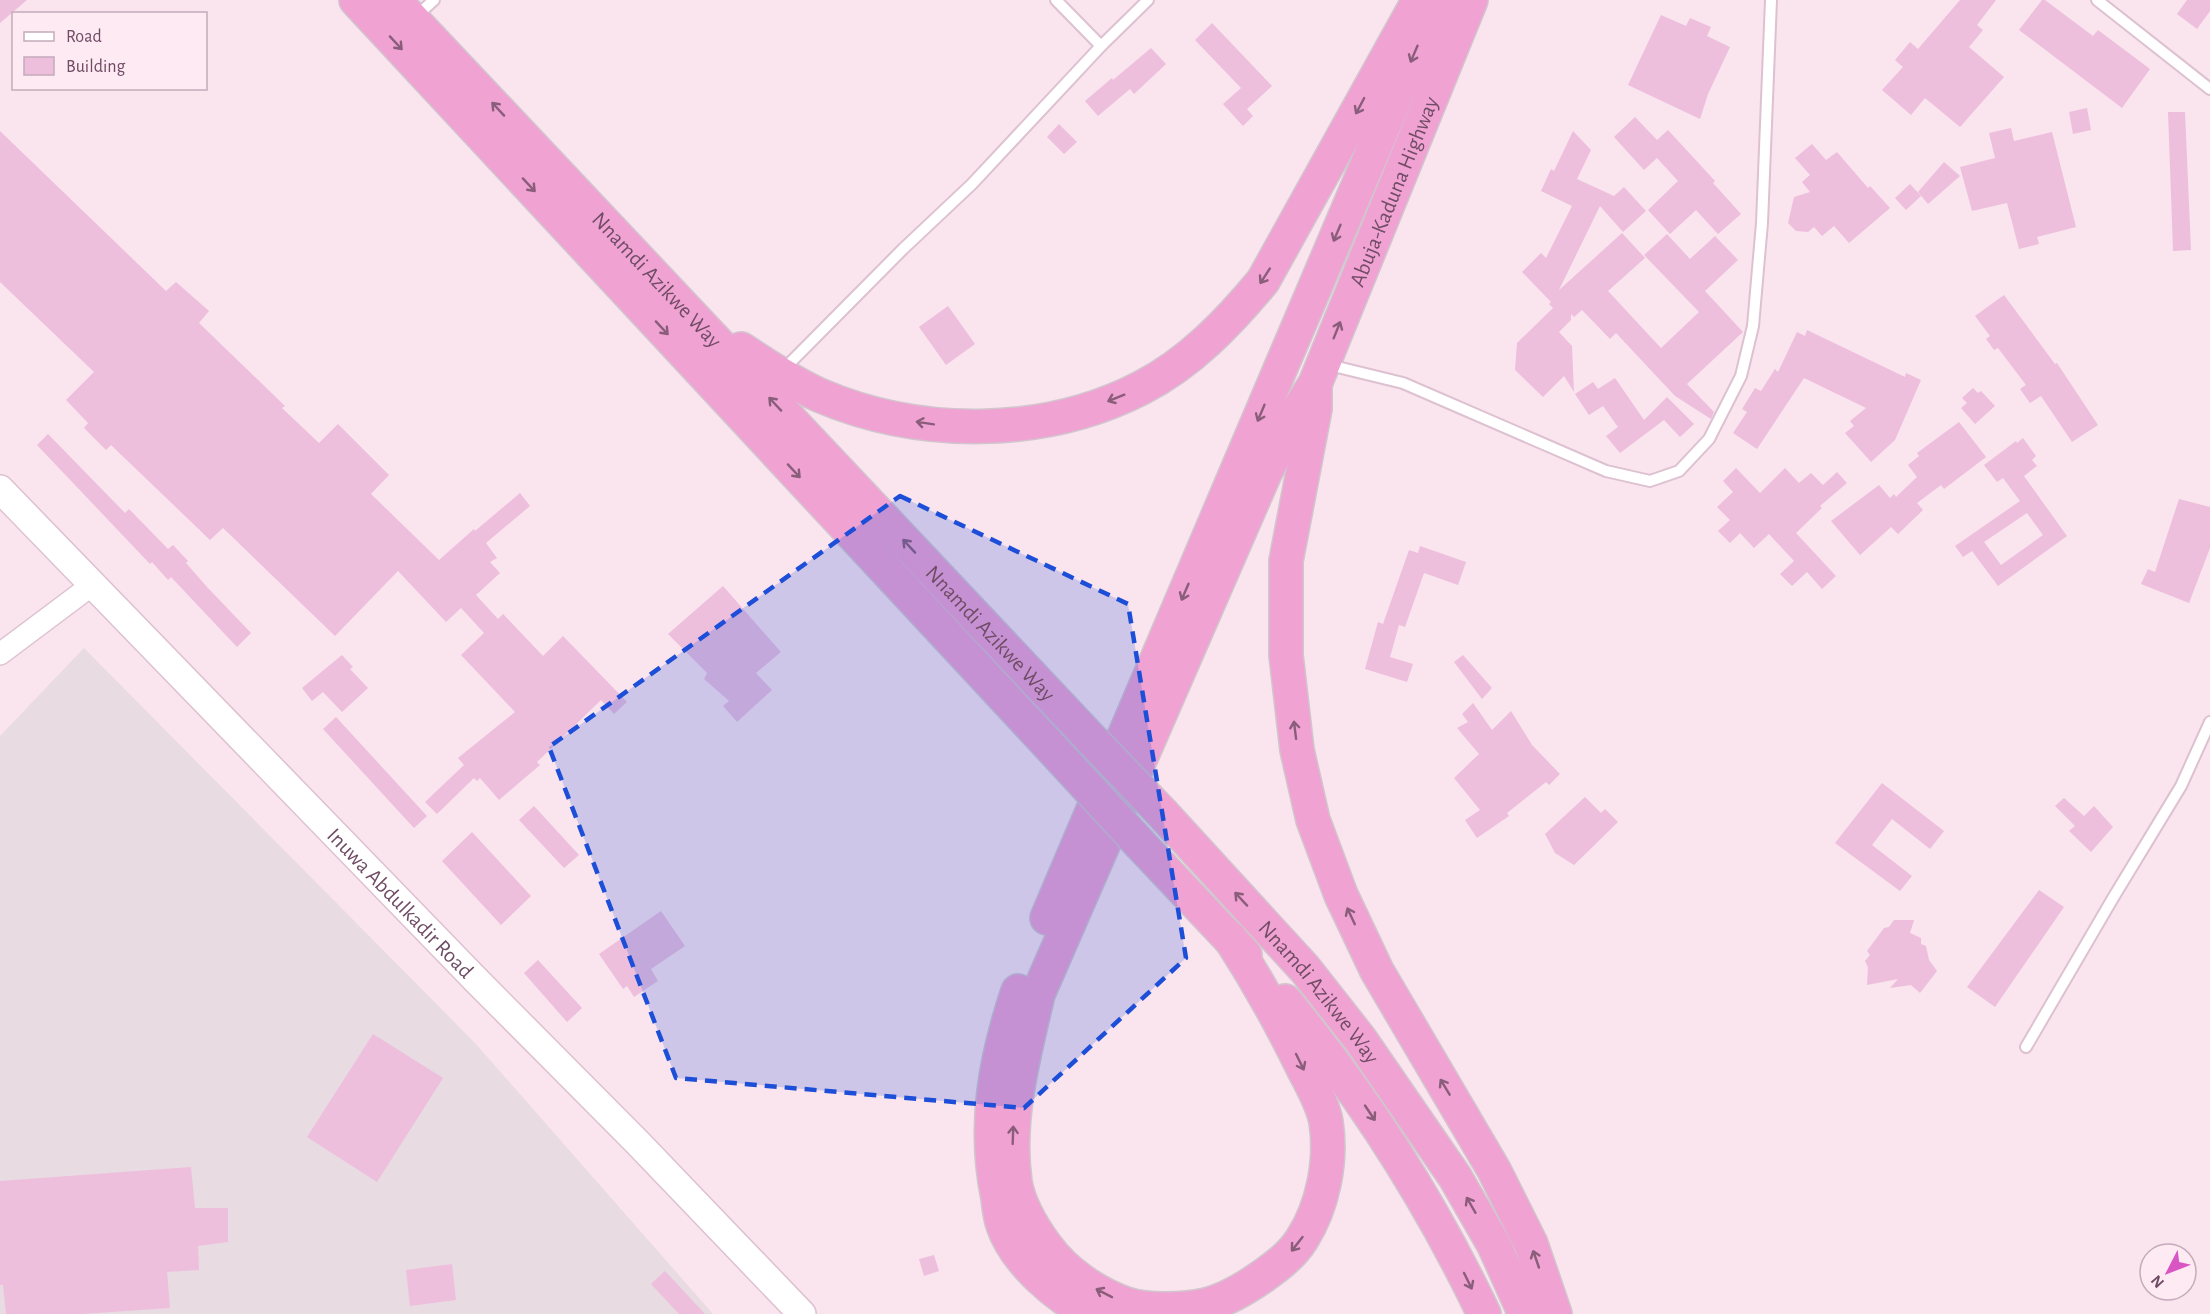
<svg xmlns="http://www.w3.org/2000/svg" width="2210" height="1314" viewBox="0 0 2210 1314" font-family="'Alegreya Sans',sans-serif">
<rect width="100%" height="100%" fill="#fae4ee"/>
<polygon fill="#e8dbe2" points="84,648 475,1043 713,1314 0,1314 0,736"/>
<g fill="#edbfdd" fill-rule="evenodd">
<polygon points="0,0 27,0 0,23"/>
<polygon points="1960,0 1996,0 1977,25 1983,30 1969,47 2004,77 1960,127 1925,98 1911,115 1882,90 1903,67 1895,60 1910,42 1918,49"/>
<polygon points="2042,0 2045,0 2093,36 2098,30 2150,69 2122,108 2019,30"/>
<polygon points="2187,0 2210,0 2210,11 2197,29 2177,14"/>
<polygon points="1661,15 1686,26 1690,18 1711,27 1707,36 1730,47 1708,94 1700,119 1628,85"/>
<polygon points="1212,23 1272,86 1247,109 1253,116 1243,126 1223,104 1241,88 1195,40"/>
<polygon points="1151,48 1166,64 1134,94 1130,89 1098,116 1085,101 1112,78 1113,80"/>
<polygon points="2087,108 2091,130 2073,134 2069,112"/>
<polygon points="2168,112 2185,112 2191,250 2173,251"/>
<polygon points="1635,117 1657,140 1668,130 1715,181 1713,183 1741,214 1718,234 1696,210 1670,234 1648,210 1678,181 1657,158 1644,170 1614,137"/>
<polygon points="1059,124 1077,142 1064,154 1047,137"/>
<polygon points="2011,128 2014,141 2052,132 2076,227 2037,237 2039,244 2019,249 2007,203 1972,211 1960,167 1995,158 1989,133"/>
<polygon points="0,131 166,291 176,282 209,311 199,323 285,406 282,408 319,443 338,424 389,475 371,494 439,560 474,529 475,531 520,493 530,506 486,543 497,558 490,562 500,573 476,595 498,619 503,614 543,656 563,636 627,702 614,714 601,700 537,762 540,765 499,800 480,778 477,781 474,778 437,814 425,802 464,765 458,758 515,712 461,655 484,633 461,608 446,622 398,571 335,636 223,528 210,540 111,445 106,450 84,428 88,423 66,400 94,372 0,282"/>
<polygon points="1573,131 1591,150 1577,179 1614,196 1624,187 1646,211 1623,232 1600,206 1559,290 1622,233 1645,258 1608,291 1661,348 1699,312 1644,255 1667,234 1690,259 1715,236 1738,260 1705,291 1743,332 1687,384 1714,412 1711,419 1675,396 1616,333 1610,339 1582,310 1574,317 1571,314 1571,320 1559,332 1572,346 1574,392 1564,376 1543,397 1515,370 1517,343 1553,308 1549,304 1551,302 1522,272 1541,253 1546,258 1572,206 1541,191 1551,169 1554,171"/>
<polygon points="1812,144 1826,160 1837,152 1868,188 1870,186 1890,208 1849,243 1834,226 1822,236 1814,227 1808,232 1796,231 1788,223 1794,197 1810,192 1802,182 1810,175 1795,158"/>
<polygon points="1944,162 1960,176 1928,204 1918,192"/>
<polygon points="1910,184 1921,196 1906,210 1895,198"/>
<polygon points="2004,295 2055,364 2057,363 2098,425 2072,442 2041,396 2030,403 2020,389 2026,385 1998,348 1994,350 1986,339 1990,336 1975,316"/>
<polygon points="948,306 975,344 946,365 919,327"/>
<polygon points="1807,330 1905,377 1906,373 1921,380 1895,440 1871,462 1845,433 1854,426 1850,421 1866,408 1804,378 1757,449 1733,433 1747,412 1742,409 1755,388 1761,391 1775,369 1778,372 1797,332 1805,336"/>
<polygon points="1615,378 1644,420 1667,397 1694,424 1680,437 1664,420 1620,453 1606,436 1618,427 1603,406 1589,415 1575,394 1593,382 1598,389"/>
<polygon points="1973,388 1978,393 1981,391 1995,406 1975,424 1961,408 1967,403 1962,398"/>
<polygon points="1959,422 1986,457 1944,489 1941,485 1917,503 1923,510 1898,534 1891,527 1860,555 1831,521 1879,485 1890,498 1894,494 1896,497 1917,477 1908,465 1919,456 1917,453"/>
<polygon points="48,434 125,513 129,509 168,549 173,545 188,561 186,563 207,587 251,633 237,647 171,577 168,580 152,562 150,564 37,445"/>
<path d="M2023 438 2036 456 2032 460 2037 466 2024 476 2067 536 1998 586 1972 551 1963 557 1955 546 2020 501 2003 478 1997 482 1984 465 2016 441 2017 443ZM2027 513 2043 535 2001 565 1984 542Z"/>
<polygon points="1736,468 1760,493 1785,468 1799,483 1811,473 1823,485 1837,472 1847,483 1820,506 1822,508 1796,533 1836,576 1822,589 1807,572 1792,586 1780,574 1794,561 1769,534 1754,548 1740,533 1730,543 1718,531 1730,520 1717,507 1733,492 1723,481"/>
<polygon points="2179,499 2210,507 2210,548 2189,603 2141,584 2148,569 2155,572"/>
<polygon points="1420,546 1466,562 1458,585 1424,573 1405,627 1399,625 1390,657 1413,664 1407,682 1365,669 1378,622 1383,624 1409,550 1418,553"/>
<polygon points="723,586 781,652 756,673 772,690 737,722 723,706 729,701 704,679 707,673 668,634"/>
<polygon points="342,655 353,667 350,669 368,688 342,712 323,692 312,701 302,688"/>
<polygon points="1463,655 1492,688 1482,699 1454,662"/>
<polygon points="1473,703 1492,730 1511,711 1532,745 1560,774 1549,785 1546,782 1507,813 1509,816 1477,838 1465,820 1480,810 1454,778 1479,754 1457,728 1468,722 1462,714"/>
<polygon points="336,717 427,816 414,828 323,729"/>
<polygon points="1882,783 1944,831 1930,849 1892,819 1872,845 1912,876 1900,891 1835,843"/>
<polygon points="1585,797 1601,813 1605,809 1618,822 1574,865 1555,853 1545,834"/>
<polygon points="2064,798 2084,816 2094,806 2113,827 2091,852 2069,831 2075,826 2055,806"/>
<polygon points="534,806 579,855 564,868 519,820"/>
<polygon points="472,832 531,896 501,925 442,861"/>
<polygon points="2039,890 2064,907 1995,1007 1967,987"/>
<polygon points="661,911 685,946 651,969 658,981 634,997 627,986 623,989 599,954"/>
<polygon points="1894,920 1914,920 1910,933 1921,938 1921,944 1926,946 1929,960 1937,971 1920,993 1911,985 1890,988 1898,979 1867,985 1868,967 1865,961 1870,955 1867,951 1884,928 1889,927"/>
<polygon points="538,960 582,1008 567,1022 524,973"/>
<polygon points="373,1034 443,1078 377,1182 307,1137"/>
<polygon points="191,1167 195,1208 228,1208 228,1242 198,1246 199,1270 167,1272 170,1308 82,1314 6,1314 3,1285 0,1285 0,1181"/>
<polygon points="934,1255 939,1271 924,1276 919,1259"/>
<polygon points="452,1264 456,1300 410,1306 406,1270"/>
<polygon points="665,1271 705,1314 679,1314 651,1284"/>
</g>
<g fill="none" stroke-linecap="round" stroke-linejoin="round">
<defs>
<g id="service">
<polyline points="1056,0 1101,46"/>
<polyline points="2097,0 2210,89"/>
<polyline points="414,18 434,0"/>
<polyline points="1325,364 1403,383 1606,471 1650,481 1679,471 1709,439 1741,376 1753,326 1762,223 1771,0"/>
<polyline points="782,371 903,249 972,184 1101,46 1148,0"/>
<polyline points="2026,1047 2113,898 2181,786 2210,722"/>
</g>
<polyline id="minor" points="0,654 92,585"/>
<g id="tertiary">
<path id="s1" d="M0 489 477 981 638 1143 802 1314"/>
</g>
<g id="trunk">
<polyline points="356,0 1070,768"/>
<path id="s2" d="M394 0 1093 741"/>
<path d="M741 349C767 366 791 382 819 395 919 438 1044 438 1141 388 1190 363 1229 322 1263 281L1415 7"/>
<polyline points="1315,389 1315,409 1286,561 1286,655 1297,750 1313,820 1341,895 1377,971 1494,1170 1531,1244 1555,1314"/>
<path id="s3" d="M1163 814 1305 969 1360 1039 1455 1177 1494 1245 1525 1314"/>
<polyline points="1141,845 1245,955"/>
<polyline points="1047,918 1437,0"/>
<path id="s4" d="M1230 938C1257 980 1281 1023 1303 1068 1311 1084 1323 1104 1326 1122 1332 1161 1323 1206 1302 1239 1292 1255 1277 1266 1263 1276 1246 1288 1226 1300 1206 1305 1185 1310 1146 1311 1126 1304 1095 1293 1065 1272 1046 1246 1032 1227 1019 1205 1015 1182 1006 1118 1024 1055 1038 994L1265 473 1292 420 1315 384 1471 0"/>
<path d="M1018 991C995 1060 983 1126 998 1198 999 1207 1000 1217 1003 1225 1015 1261 1058 1299 1092 1314"/>
<path d="M1285 1001C1364 1097 1430 1201 1484 1314"/>
</g>
</defs>
<use href="#service" stroke="#ddc1d1" stroke-width="14"/>
<use href="#minor" stroke="#ddc1d1" stroke-width="24"/>
<use href="#tertiary" stroke="#ddc1d1" stroke-width="30"/>
<use href="#trunk" stroke="#d1c6ce" stroke-width="36"/>
<use href="#service" stroke="#fff" stroke-width="10"/>
<use href="#minor" stroke="#fff" stroke-width="21"/>
<use href="#tertiary" stroke="#fff" stroke-width="27"/>
<use href="#trunk" stroke="#f0a2d2" stroke-width="33"/>
<defs>
<g id="trunk-bridge">
<polyline points="1093,741 1163,814"/>
<polyline points="1070,768 1141,845"/>
</g>
</defs>
<use href="#trunk-bridge" stroke="#d1c6ce" stroke-width="36" stroke-linecap="butt"/>
<use href="#trunk-bridge" stroke="#f0a2d2" stroke-width="33"/>
</g>
<defs><path id="oneway-shaft" d="M-6 0H5M1.5-3L5.5 0L1.5 3" fill="none" stroke-width="1.6" stroke-linecap="round" stroke-linejoin="round" transform="scale(1.5)"/></defs>
<g stroke="#8a5d7b">
<use href="#oneway-shaft" transform="translate(396 43) rotate(47)"/>
<use href="#oneway-shaft" transform="translate(1414 54) rotate(113)"/>
<use href="#oneway-shaft" transform="translate(1360 106) rotate(118)"/>
<use href="#oneway-shaft" transform="translate(498 109) rotate(-133)"/>
<use href="#oneway-shaft" transform="translate(529 185) rotate(47)"/>
<use href="#oneway-shaft" transform="translate(1337 233) rotate(113)"/>
<use href="#oneway-shaft" transform="translate(1265 276) rotate(123)"/>
<use href="#oneway-shaft" transform="translate(662 328) rotate(47)"/>
<use href="#oneway-shaft" transform="translate(1337 330) rotate(-68)"/>
<use href="#oneway-shaft" transform="translate(1116 398) rotate(158)"/>
<use href="#oneway-shaft" transform="translate(775 404) rotate(-133)"/>
<use href="#oneway-shaft" transform="translate(1261 413) rotate(113)"/>
<use href="#oneway-shaft" transform="translate(925 423) rotate(-171)"/>
<use href="#oneway-shaft" transform="translate(794 471) rotate(47)"/>
<use href="#oneway-shaft" transform="translate(909 546) rotate(-133)"/>
<use href="#oneway-shaft" transform="translate(1185 592) rotate(113)"/>
<use href="#oneway-shaft" transform="translate(1295 730) rotate(-97)"/>
<use href="#oneway-shaft" transform="translate(1241 899) rotate(-133)"/>
<use href="#oneway-shaft" transform="translate(1351 916) rotate(-115)"/>
<use href="#oneway-shaft" transform="translate(1300 1062) rotate(64)"/>
<use href="#oneway-shaft" transform="translate(1445 1087) rotate(-121)"/>
<use href="#oneway-shaft" transform="translate(1370 1113) rotate(56)"/>
<use href="#oneway-shaft" transform="translate(1013 1135) rotate(-88)"/>
<use href="#oneway-shaft" transform="translate(1471 1205) rotate(-120)"/>
<use href="#oneway-shaft" transform="translate(1297 1244) rotate(128)"/>
<use href="#oneway-shaft" transform="translate(1536 1259) rotate(-109)"/>
<use href="#oneway-shaft" transform="translate(1468 1281) rotate(64)"/>
<use href="#oneway-shaft" transform="translate(1104 1293) rotate(-153)"/>
</g>
<path fill="#1d4ed8" fill-opacity="0.2" stroke="#1d4ed8" stroke-width="4.5" stroke-dasharray="12 8" stroke-linejoin="round" d="M900 496 1128 604 1186 958 1024 1108 676 1078 549 747Z"/>
<g text-anchor="middle" stroke-width="5" stroke-linejoin="round" paint-order="stroke">
<g font-size="22" fill="#704c65" stroke="#fdeaf3">
<text dy="8" stroke="none"><textPath href="#s4" startOffset="1770">Abuja-Kaduna Highway</textPath></text>
<text dy="8" stroke="none"><textPath href="#s2" startOffset="384">Nnamdi Azikwe Way</textPath></text>
<text dy="8" stroke="none"><textPath href="#s2" startOffset="870">Nnamdi Azikwe Way</textPath></text>
<text dy="8" stroke="none"><textPath href="#s1" startOffset="576">Inuwa Abdulkadir Road</textPath></text>
<text dy="8" stroke="none"><textPath href="#s3" startOffset="237">Nnamdi Azikwe Way</textPath></text>
</g>
</g>
<rect x="12" y="12" width="195" height="78" fill="#fdeaf3" stroke="#c5abba" stroke-width="1.5"/>
<rect x="24" y="32" width="30" height="9" fill="#ffffff" stroke="#c5abba" stroke-width="1.5"/>
<text x="66" y="42" font-size="18" fill="#704c65">Road</text>
<rect x="24" y="57" width="30" height="18" fill="#edbfdd" stroke="#c5abba" stroke-width="1.5"/>
<text x="66" y="72" font-size="18" fill="#704c65">Building</text>
<g transform="translate(2168 1272) rotate(228)"><circle r="28" fill="#fdeaf3" stroke="#c5abba" stroke-width="1.5"/>
<path d="M0-4.5L10 22L0 15L-10 22Z" fill="#d855c3"/>
<text y="-9" font-size="16" font-weight="bold" text-anchor="middle" fill="#704c65">N</text>
</g>
</svg>
